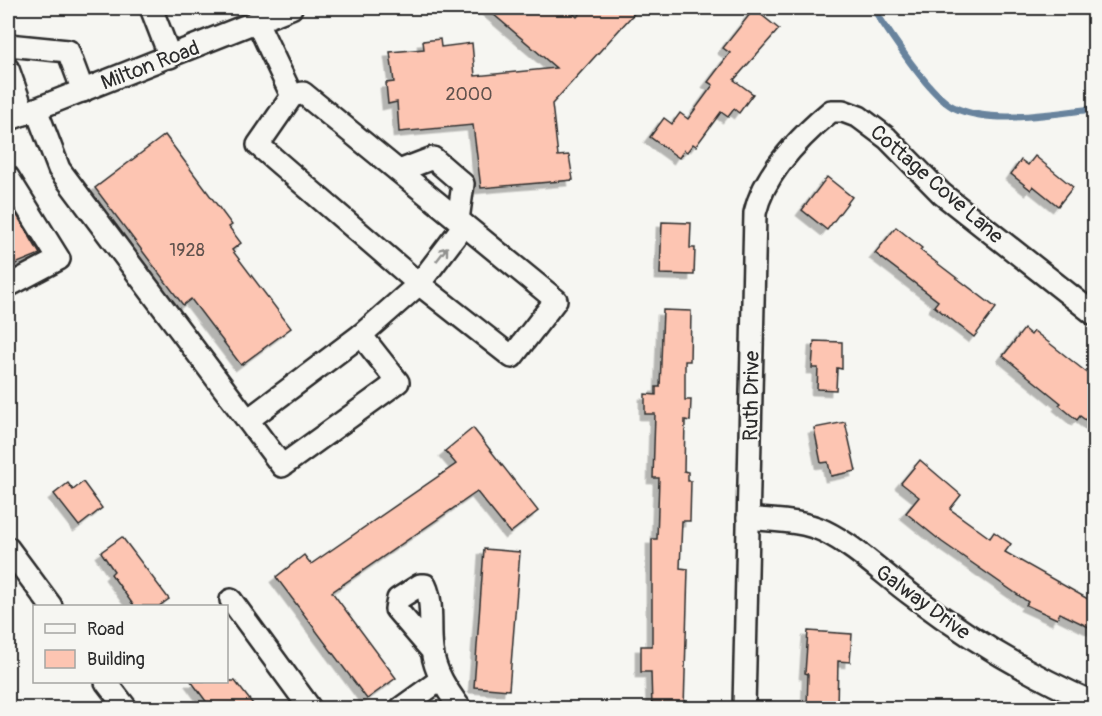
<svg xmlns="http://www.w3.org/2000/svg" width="1102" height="716" viewBox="0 0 1102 716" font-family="Pangolin,sans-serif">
<defs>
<filter id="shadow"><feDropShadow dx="-5.5" dy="5.5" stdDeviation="0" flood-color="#0004"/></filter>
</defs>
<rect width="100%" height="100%" fill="#f6f6f2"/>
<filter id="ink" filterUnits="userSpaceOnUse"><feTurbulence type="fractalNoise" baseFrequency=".0167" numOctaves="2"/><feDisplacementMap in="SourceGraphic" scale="12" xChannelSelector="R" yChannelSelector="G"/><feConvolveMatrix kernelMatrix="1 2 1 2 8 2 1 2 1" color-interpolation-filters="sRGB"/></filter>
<g filter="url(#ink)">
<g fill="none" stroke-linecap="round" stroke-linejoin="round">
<path stroke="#67839d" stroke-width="7" d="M873 8C889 32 929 95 953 107 992 126 1053 113 1094 109"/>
</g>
<g fill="#fdc5b2" stroke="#2b2b2b" stroke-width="1.5" filter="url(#shadow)">
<polygon points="486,8 567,8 577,17 585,8 639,8 552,104 558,156 569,155 573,180 481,188 473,125 399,132 397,102 388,104 386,83 394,82 390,52 424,49 423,41 440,39 441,47 472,43 475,76 556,68"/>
<polygon points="754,9 779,29 734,80 753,94 739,113 734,109 728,117 721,112 696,146 693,144 687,152 684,150 679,158 650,137 664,118 672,124 680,113 688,119 713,85 708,82 730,53 723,48"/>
<polygon points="165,135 232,225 229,227 241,243 232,250 291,328 241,365 191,299 183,305 95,188"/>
<polygon points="1035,156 1073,187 1058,206 1033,186 1031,190 1011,174 1021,160 1028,165"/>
<polygon points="827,177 852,197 827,230 802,210"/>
<polygon points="14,210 40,254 8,267 8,212"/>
<polygon points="662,222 691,223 690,248 695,248 694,275 660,274"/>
<polygon points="896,227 922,248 920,250 996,308 974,337 934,306 938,301 875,253"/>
<polygon points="663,310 691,311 690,361 685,361 685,400 691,400 690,421 685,420 684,471 688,472 688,481 691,481 690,521 682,521 680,568 688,569 684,708 652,708 651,672 641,672 641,646 652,646 652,539 657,539 659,478 653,478 655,414 645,414 645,394 656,395 656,387 660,387"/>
<polygon points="1024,329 1031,335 1034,331 1095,379 1095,427 1080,416 1077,420 1059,405 1061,403 1003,356"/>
<polygon points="814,341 842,342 842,369 837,368 836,390 817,389 818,368 812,368"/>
<polygon points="845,422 856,471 831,476 828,462 821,463 814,428"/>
<polygon points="473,428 538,511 510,533 477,492 332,592 396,678 367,699 276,577 304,555 311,564 456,464 445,451"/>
<polygon points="920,460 961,495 950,509 990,538 994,532 1011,544 1005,552 1095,603 1095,630 1060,613 1057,619 1026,605 1028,602 942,542 906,513 919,497 901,483"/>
<polygon points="83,482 102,508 79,526 54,494 68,483 73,490"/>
<polygon points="122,537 169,599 159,606 134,606 111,574 114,571 101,552"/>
<polygon points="484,549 520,552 509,690 474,687"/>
<polygon points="808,631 852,634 850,662 838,661 837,708 807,708 808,674 805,673"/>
<polygon points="191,681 235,681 256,708 211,708"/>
</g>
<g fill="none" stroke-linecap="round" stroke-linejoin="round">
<defs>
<g id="minor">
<polyline points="151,8 170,57"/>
<polyline points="257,22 292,96 258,145 419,284 512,357 556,300 303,93 292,96"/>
<polyline points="8,45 68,51 83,91"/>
<polyline points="8,69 24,114"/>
<polyline points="36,109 59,169 282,466 398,382 361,335 248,420"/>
<polyline points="8,120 291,8"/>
<polyline points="399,171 433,158 463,184 458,220"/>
<polyline points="8,177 59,259 8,286"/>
<polyline points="361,335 419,284 464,225"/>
<path d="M748 518C773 521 801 520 824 531 857 547 884 575 913 596 970 639 1029 675 1094 703"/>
<polyline points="8,548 51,606"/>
<polyline points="231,600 310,708"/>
<path d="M432 651 396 609 398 599 420 585H425C434 604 429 628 432 650 435 673 447 690 460 708"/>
<polyline points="106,682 126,708"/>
<polyline points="401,708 440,680"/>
<path d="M744 708 755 213C764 173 800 137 831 111H843L859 117 887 138 942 194 1094 314"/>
</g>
</defs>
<use href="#minor" stroke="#2b2b2b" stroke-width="26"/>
<use href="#minor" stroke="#f6f6f2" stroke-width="21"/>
</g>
<defs><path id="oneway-shaft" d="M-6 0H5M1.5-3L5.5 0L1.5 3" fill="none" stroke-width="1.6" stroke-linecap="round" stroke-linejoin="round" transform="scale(1.5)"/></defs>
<use stroke="#90908e" href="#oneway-shaft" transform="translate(442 254) rotate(-52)"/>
</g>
<g text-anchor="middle" stroke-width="4.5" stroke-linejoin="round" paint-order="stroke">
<g font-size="18" fill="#60524d">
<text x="469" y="100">2000</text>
<text x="187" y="256">1928</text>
</g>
<g font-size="21" fill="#2b2b2b" stroke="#f6f6f2">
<text transform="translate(150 65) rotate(-21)" y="7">Milton Road</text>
<text transform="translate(937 184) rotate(41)" y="7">Cottage Cove Lane</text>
<text transform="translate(751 396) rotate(-89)" y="7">Ruth Drive</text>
<text transform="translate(923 602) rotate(36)" y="7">Galway Drive</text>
</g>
</g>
<rect width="1102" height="716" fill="none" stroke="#f6f6f2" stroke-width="30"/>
<rect x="15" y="15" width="1072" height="686" fill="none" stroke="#2b2b2b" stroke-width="2" filter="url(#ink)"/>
<rect x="33" y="605" width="195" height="78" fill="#f6f6f2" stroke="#a5a5a2" stroke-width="1.5"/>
<rect x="45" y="624" width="30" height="9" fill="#f6f6f2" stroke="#a5a5a2" stroke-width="1.5"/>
<text x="87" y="635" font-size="18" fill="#2b2b2b">Road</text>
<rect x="45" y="650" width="30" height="18" fill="#fdc5b2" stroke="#a5a5a2" stroke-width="1.5"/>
<text x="87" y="665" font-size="18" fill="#2b2b2b">Building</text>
</svg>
